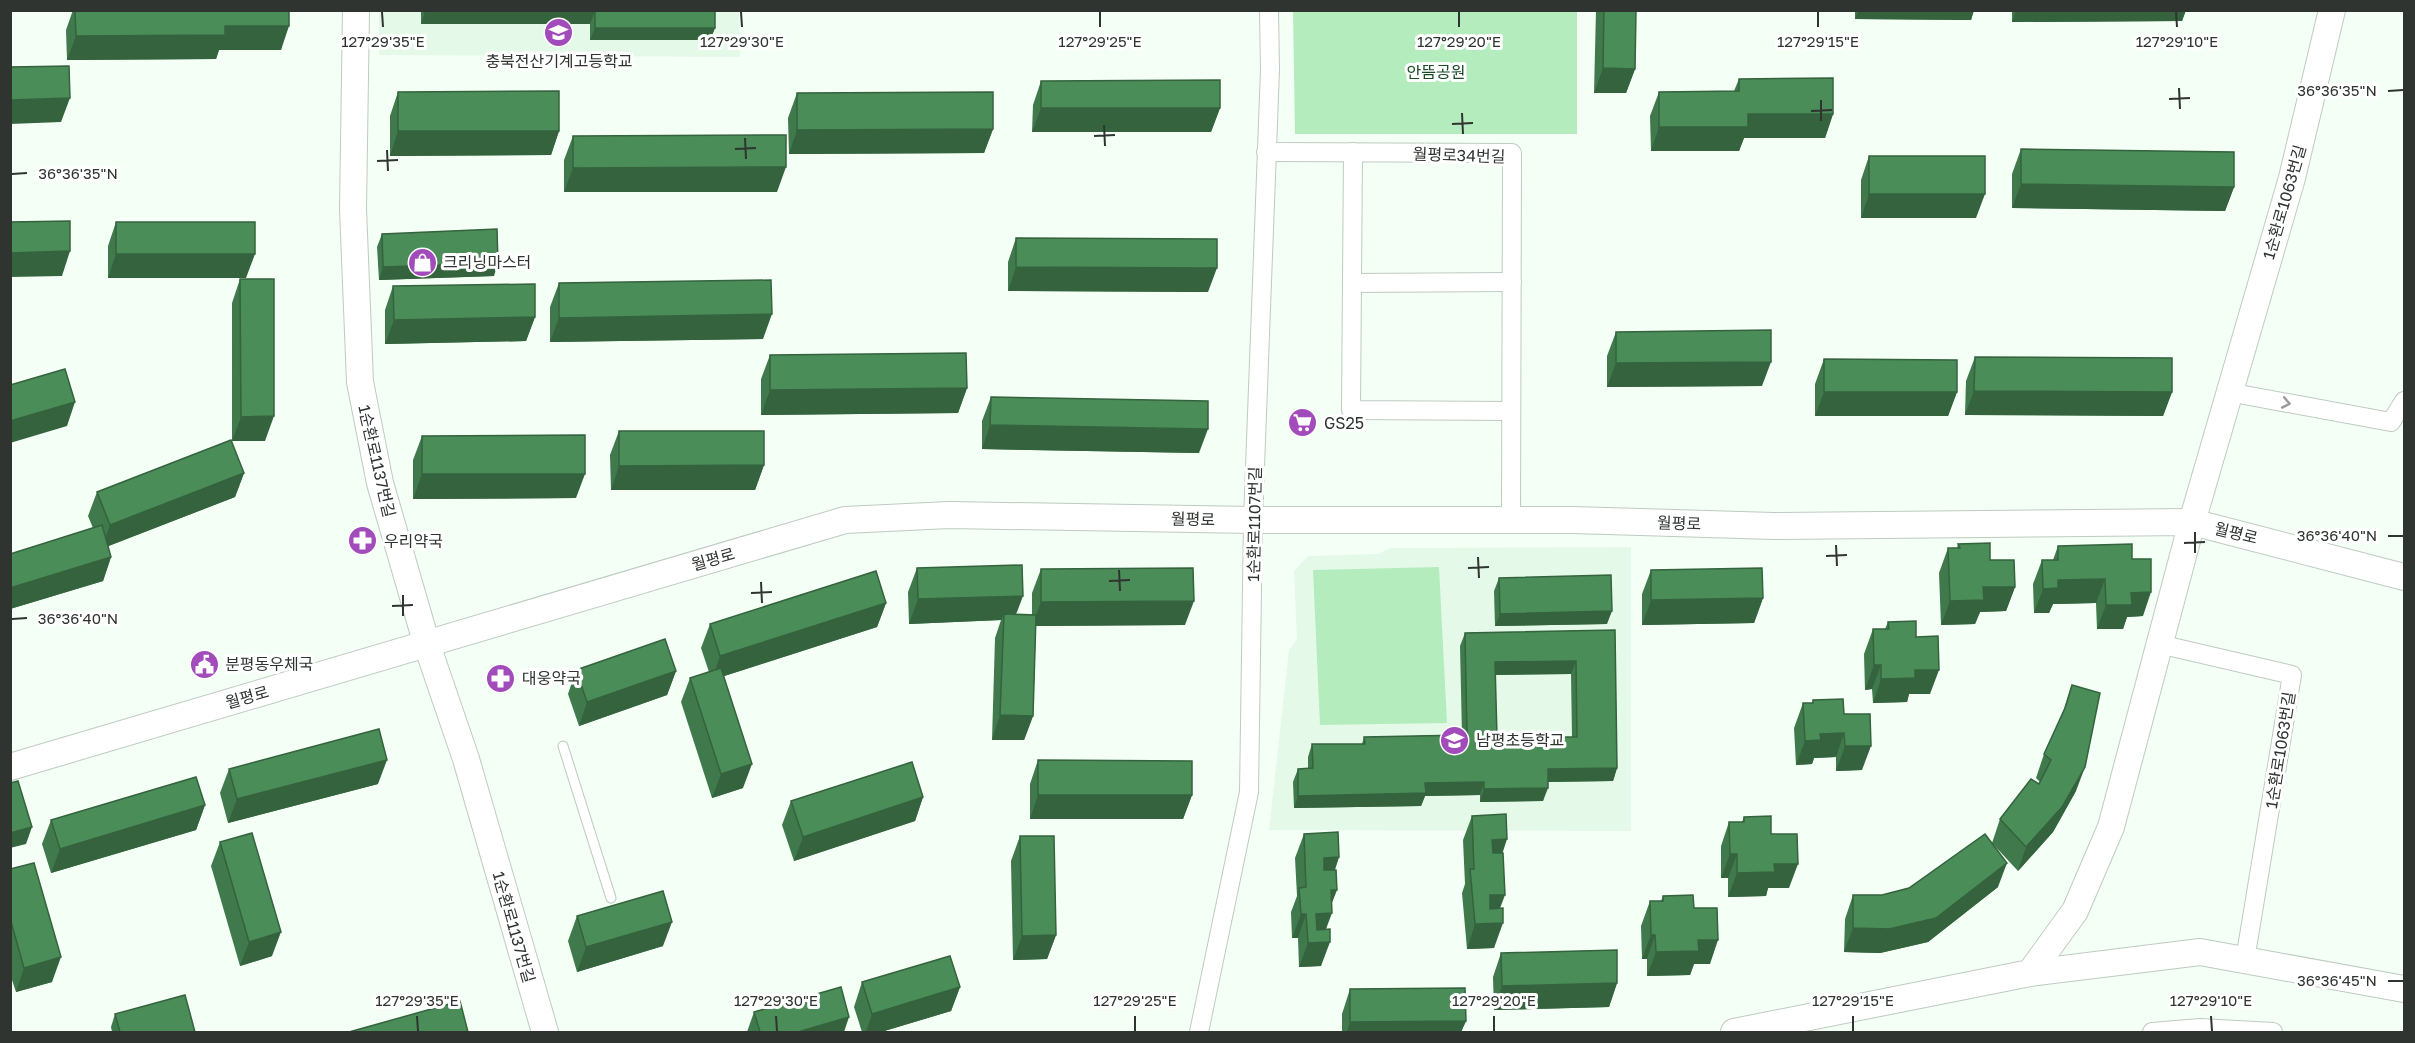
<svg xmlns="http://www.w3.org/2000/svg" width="2415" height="1043" viewBox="0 0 2415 1043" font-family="'Golos Text','Noto Sans KR',sans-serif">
<rect width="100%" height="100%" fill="#f4fff6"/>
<g fill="#e5f9e8">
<polygon points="379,11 739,11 740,57 379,55"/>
<polygon points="1631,547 1631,831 1269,830 1289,650 1297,639 1294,571 1308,556 1378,554 1390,548"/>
</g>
<g fill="#b5ecbe">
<polygon points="1293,11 1577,11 1577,134 1295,134"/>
<polygon points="1439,567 1447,723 1320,725 1313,570"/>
</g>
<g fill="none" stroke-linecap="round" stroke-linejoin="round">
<defs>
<polyline id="lane" points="563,746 611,898"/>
<g id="street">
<polyline points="1266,152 1512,153 1511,520"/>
<polyline points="1353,152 1351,410 1511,411"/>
<polyline points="1352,283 1512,282"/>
<polyline points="2228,392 2391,422 2404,401"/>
<polyline points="2159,644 2292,675 2245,960"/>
<polyline points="1199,1032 1249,792 1253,520 1270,70 1269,10"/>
<polyline points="2152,1032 2200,1028 2273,1032"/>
</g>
<g id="secondary">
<polyline points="356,10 353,209 360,382 380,483 427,645 466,759 545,1032"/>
<polyline points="10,767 845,520 949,515 1253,520 1573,520 1774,526 2192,522 2404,577"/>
<polyline points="2030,973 2200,952 2404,989"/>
<polyline points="1734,1032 2030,973 2075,911 2111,827 2192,522 2292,178 2332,10"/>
</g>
</defs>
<use href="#lane" stroke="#becbc0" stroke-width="11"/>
<use href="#street" stroke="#becbc0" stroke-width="20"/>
<use href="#secondary" stroke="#becbc0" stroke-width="28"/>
<use href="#lane" stroke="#fff" stroke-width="9"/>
<use href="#street" stroke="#fff" stroke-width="18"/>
<use href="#secondary" stroke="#fff" stroke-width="26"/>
</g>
<g fill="#40794c" fill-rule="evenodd">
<polygon points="73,10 289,10 281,50 219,50 216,59 67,60 66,30"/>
<polygon points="421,10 715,10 715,28 710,40 590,40 590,24 421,24"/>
<polygon points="1596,10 1636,10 1635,69 1626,93 1594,93"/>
<polygon points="1855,10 1974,10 1971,20 1855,19"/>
<polygon points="2012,10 2186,10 2182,21 2012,22"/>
<polygon points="1739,79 1833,114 1825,138 1744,138 1739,151 1651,151 1650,116 1659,92 1734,91"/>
<polygon points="1041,81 1220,108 1211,132 1032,132 1033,105"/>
<polygon points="398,92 559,131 551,155 390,156 390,116"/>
<polygon points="797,93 993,129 984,153 789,154 788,118"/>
<polygon points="573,136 777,192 564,192 564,160"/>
<polygon points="2021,149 2234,187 2225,211 2012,208 2012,174"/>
<polygon points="1869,156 1976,218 1861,218 1861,180"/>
<polygon points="116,222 246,278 108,278 108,246"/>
<polygon points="382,234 494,276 379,280 377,247"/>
<polygon points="1016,238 1208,292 1008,291 1008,262"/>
<polygon points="240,279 265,441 232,441 232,303"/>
<polygon points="559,283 763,339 550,342 550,307"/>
<polygon points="393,286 535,317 526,341 385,344 385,310"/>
<polygon points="1616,332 1762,386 1607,387 1607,356"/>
<polygon points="770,355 967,388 958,413 761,415 761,379"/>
<polygon points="1975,357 2172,392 2163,416 1965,415 1966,381"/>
<polygon points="1824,359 1957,392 1948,416 1815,416 1815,384"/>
<polygon points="991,397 1199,453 982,449 982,421"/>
<polygon points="619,431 764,465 755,490 611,490 610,455"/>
<polygon points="422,436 576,498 413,499 413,460"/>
<polygon points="244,473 235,497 108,546 111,557 103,581 10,609 10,554 93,528 88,516 97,492"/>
<polygon points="1958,544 1990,560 2015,587 2006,611 1980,612 1975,624 1941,625 1939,573 1948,548 1957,548"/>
<polygon points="2058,546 2132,559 2143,616 2127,617 2123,629 2097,629 2096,603 2053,604 2049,613 2034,613 2033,584 2042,560 2053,560"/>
<polygon points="917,568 1016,615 1032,615 1032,593 1041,569 1185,625 1036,626 1033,716 1024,740 992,740 995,638 1001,620 909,624 908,592"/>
<polygon points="1651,570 1763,598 1754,623 1642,625 1642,594"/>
<polygon points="1499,578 1607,624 1495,626 1494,591"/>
<polygon points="886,603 877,627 724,676 743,788 712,798 681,702 690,678 709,672 701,648 710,624"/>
<polygon points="1888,622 1916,637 1930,694 1909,694 1907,702 1873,703 1872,689 1865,690 1864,654 1873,629 1885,629"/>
<path d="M1615 630 1617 768 1613 781 1548 782 1543 801 1480 802V795L1425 796 1421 806 1294 808 1293 782 1298 769H1308V757L1312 744H1362L1364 737 1462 735 1460 646 1465 633ZM1571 674 1572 737H1497L1495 675Z"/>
<polygon points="576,670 676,671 667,695 579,726 568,694"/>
<polygon points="2072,685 2076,791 2053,832 2018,871 1992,843 2000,819 2040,782 2036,778 2044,754 2061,718"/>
<polygon points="1813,700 1844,714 1862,770 1836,771 1836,757 1814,758 1812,764 1796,765 1794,728 1803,703 1812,703"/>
<polygon points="1038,760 1192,795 1183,819 1030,819 1030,784"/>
<polygon points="229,769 378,784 228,823 220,793"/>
<polygon points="923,797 915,821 794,861 782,825 791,801"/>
<polygon points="205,805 196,830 51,873 42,844 51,820"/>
<polygon points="1472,816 1502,853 1500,908 1494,948 1467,949 1462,893 1465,884 1463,840"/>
<polygon points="1744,817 1771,834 1789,888 1768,888 1766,896 1728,897 1728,878 1721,878 1721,846 1729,822 1742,822"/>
<polygon points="1304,834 1339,857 1335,870 1331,906 1326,929 1321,966 1299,967 1298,938 1292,938 1291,912 1297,896 1295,858"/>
<polygon points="1020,836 1056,935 1047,959 1013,960 1011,861"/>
<polygon points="220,842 272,956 240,966 211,866"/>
<polygon points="10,869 52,982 16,992 10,974"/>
<polygon points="1998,887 1928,942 1880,953 1844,952 1845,919 1853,895 1882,895"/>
<polygon points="1663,896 1694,908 1710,964 1694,964 1690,975 1647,976 1647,959 1642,959 1641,926 1650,901 1661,901"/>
<polygon points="577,916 663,946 577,972 568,941"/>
<polygon points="1501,953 1617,983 1609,1007 1494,1010 1493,977"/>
<polygon points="862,982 960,987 951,1011 881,1032 862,1032 854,1007"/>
<polygon points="1350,989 1466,1021 1461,1032 1342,1032 1342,1014"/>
<polygon points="754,1012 844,1032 747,1032"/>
<polygon points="115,1014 195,1032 112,1032 111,1027"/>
</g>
<g fill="#34633e">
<polygon points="1858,10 1974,10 1971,20 1855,19"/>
<polygon points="2016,10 2186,10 2182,21 2012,22"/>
<polygon points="425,11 595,11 590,24 421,24"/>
<polygon points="225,26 289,26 281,50 219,50 216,59 67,60 76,36"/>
<polygon points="595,28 715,28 710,40 590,40"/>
<polygon points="1603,68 1635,69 1626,93 1594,93"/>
<polygon points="70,98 61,122 10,124 10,100"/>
<polygon points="1041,108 1220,108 1211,132 1032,132"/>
<polygon points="1748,114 1833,114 1825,138 1744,138 1739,151 1651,151 1659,127"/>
<polygon points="993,129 984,153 789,154 797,130"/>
<polygon points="398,131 559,131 551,155 390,156"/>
<polygon points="786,167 777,192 564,192 573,168"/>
<polygon points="2021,184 2234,187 2225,211 2012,208"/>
<polygon points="1869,194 1985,194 1976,218 1861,218"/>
<polygon points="70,251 62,276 10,277 10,253"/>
<polygon points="116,254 255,254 246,278 108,278"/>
<polygon points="498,263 494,276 379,280 383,267"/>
<polygon points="1016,267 1217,268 1208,292 1008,291"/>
<polygon points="772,314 763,339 550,342 559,318"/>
<polygon points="535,317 526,341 385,344 394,320"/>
<polygon points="1771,362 1762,386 1607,387 1616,363"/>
<polygon points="967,388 958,413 761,415 770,390"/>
<polygon points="1974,391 2172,392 2163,416 1965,415"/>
<polygon points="1824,392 1957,392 1948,416 1815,416"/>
<polygon points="75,402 67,426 10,443 10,421"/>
<polygon points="274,416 265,441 232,441 241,417"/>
<polygon points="990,425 1208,429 1199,453 982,449"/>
<polygon points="764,465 755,490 611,490 619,466"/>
<polygon points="244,473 235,497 101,549 110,525"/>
<polygon points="422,474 585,474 576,498 413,499"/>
<polygon points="111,557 103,581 10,609 10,588"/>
<polygon points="2105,579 2096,603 2053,604 2049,613 2034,613 2043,589 2058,580"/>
<polygon points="1983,587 2015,587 2006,611 1980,612 1975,624 1941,625 1950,601"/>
<polygon points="2151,592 2143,616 2127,617 2123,629 2097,629 2106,605 2131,593"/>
<polygon points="1023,596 1014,620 1004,614 1001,620 909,624 918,599"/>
<polygon points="1763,598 1754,623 1642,625 1651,600"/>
<polygon points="1194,601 1185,625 1032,626 1041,602"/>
<polygon points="886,603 877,627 712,680 720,656"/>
<polygon points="1612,611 1607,624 1495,626 1500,614"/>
<polygon points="1576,661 1571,674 1490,675 1495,662"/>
<polygon points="1874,665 1881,665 1872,689 1865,690"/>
<polygon points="1915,670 1939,670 1930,694 1909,694 1907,702 1873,703 1881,679"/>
<polygon points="676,671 667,695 579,726 587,702"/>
<polygon points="1000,715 1033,716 1024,740 992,740"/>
<polygon points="1844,733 1836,757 1814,758 1812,764 1796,765 1805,741 1820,734"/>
<polygon points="1845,746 1871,746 1862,770 1836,771"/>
<polygon points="387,760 378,784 228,823 237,799"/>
<polygon points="752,764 743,788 712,798 721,774"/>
<polygon points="2085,767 2076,791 2053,832 2018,871 2026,847"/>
<polygon points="1617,768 1613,781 1543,782 1548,769"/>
<polygon points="1484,782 1480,795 1425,796 1421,806 1294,808 1298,796 1425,783"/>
<polygon points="1548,788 1543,801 1480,802 1484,789"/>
<polygon points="1038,795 1192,795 1183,819 1030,819"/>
<polygon points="923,797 915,821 794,861 803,837"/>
<polygon points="205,805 196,830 51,873 60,849"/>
<polygon points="32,827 26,844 10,848 10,833"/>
<polygon points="1507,839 1499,864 1484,864 1492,840"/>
<polygon points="1730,854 1737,854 1728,878 1721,878"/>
<polygon points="1339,857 1330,882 1315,882 1324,858"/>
<polygon points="2007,863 1998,887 1928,942 1880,953 1844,952 1853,928"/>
<polygon points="1774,864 1798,864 1789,888 1768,888 1766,896 1728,897 1737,873"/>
<polygon points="1331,890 1337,890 1328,913 1332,913 1323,937 1307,938 1316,914"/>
<polygon points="1490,895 1505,895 1496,919 1481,920"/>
<polygon points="1301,914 1306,914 1298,938 1292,938"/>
<polygon points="672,922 663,946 577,972 586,947"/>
<polygon points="1503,923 1494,948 1467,949 1475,924"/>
<polygon points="281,932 272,956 240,966 249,942"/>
<polygon points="1056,935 1047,959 1013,960 1022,936"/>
<polygon points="1651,935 1655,935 1647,959 1642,959"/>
<polygon points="1698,940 1718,940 1710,964 1694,964 1690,975 1647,976 1656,952"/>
<polygon points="1330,942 1321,966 1299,967 1308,943"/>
<polygon points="61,957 52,982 16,992 24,968"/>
<polygon points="1617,983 1609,1007 1494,1010 1502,986"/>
<polygon points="960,987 951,1011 881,1032 866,1032 872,1014"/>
<polygon points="849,1017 844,1032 798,1032"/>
<polygon points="1466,1021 1461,1032 1347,1032 1350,1022"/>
</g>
<g fill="#4a8d58" stroke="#34633e" stroke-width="1.5" fill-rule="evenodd">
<polygon points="75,10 289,10 289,26 225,26 225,35 76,36"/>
<polygon points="425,10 715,10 715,28 595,28 595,11"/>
<polygon points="1604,10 1636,10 1635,69 1603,68"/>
<polygon points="69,66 70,98 10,100 10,67"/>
<polygon points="1833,78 1833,114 1748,114 1748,127 1659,127 1659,92 1739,91 1739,79"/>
<polygon points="1220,80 1220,108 1041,108 1041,81"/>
<polygon points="559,91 559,131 398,131 398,92"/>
<polygon points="993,92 993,129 797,130 797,93"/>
<polygon points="786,135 786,167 573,168 573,136"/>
<polygon points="2021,149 2234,152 2234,187 2021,184"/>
<rect x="1869" y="156" width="116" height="38"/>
<polygon points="70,221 70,251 10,253 10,222"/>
<rect x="116" y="222" width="139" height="32"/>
<polygon points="497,229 498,263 383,267 382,234"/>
<polygon points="1016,238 1217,239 1217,268 1016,267"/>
<polygon points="240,279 274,279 274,416 241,417"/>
<polygon points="771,280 772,314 559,318 559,283"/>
<polygon points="535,284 535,317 394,320 393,286"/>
<polygon points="1771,330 1771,362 1616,363 1616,332"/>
<polygon points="966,353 967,388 770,390 770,355"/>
<polygon points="1975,357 2172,358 2172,392 1974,391"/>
<polygon points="1824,359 1957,360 1957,392 1824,392"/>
<polygon points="65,369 75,402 10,421 10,385"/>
<polygon points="991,397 1208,401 1208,429 990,425"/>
<polygon points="619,431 764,431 764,465 619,466"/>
<polygon points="585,435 585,474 422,474 422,436"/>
<polygon points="231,440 244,473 110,525 97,492"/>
<polygon points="102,525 111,557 10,588 10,554"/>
<polygon points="1990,543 1990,560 2014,560 2015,587 1983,587 1984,600 1950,601 1948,548 1960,548 1958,544"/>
<polygon points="2132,544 2132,559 2151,559 2151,592 2131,593 2132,605 2106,605 2105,579 2058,580 2058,588 2043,589 2042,560 2058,560 2058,546"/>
<polygon points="1022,565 1023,596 918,599 917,568"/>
<polygon points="1193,568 1194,601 1041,602 1041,569"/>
<polygon points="1762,568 1763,598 1651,600 1651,570"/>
<polygon points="876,571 886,603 720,656 710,624"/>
<polygon points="1611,575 1612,611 1500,614 1499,578"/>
<polygon points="1004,614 1036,615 1033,716 1000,715"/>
<polygon points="1916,621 1916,637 1938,636 1939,670 1915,670 1915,678 1881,679 1881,665 1874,665 1873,629 1889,629 1888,622"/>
<path d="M1615 630 1617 768 1548 769V788L1484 789V782L1425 783 1426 793 1298 796V769L1313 768 1312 744H1365L1364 737 1467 735 1465 633ZM1576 661 1577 737H1497L1495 662Z"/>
<polygon points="665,639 676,671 587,702 576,670"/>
<polygon points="721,668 752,764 721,774 690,678"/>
<polygon points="2072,685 2100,693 2085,767 2062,807 2026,847 2000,819 2031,779 2039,784 2051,760 2044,754 2065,708"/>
<polygon points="1843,699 1844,714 1870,714 1871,746 1845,746 1844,733 1820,734 1821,740 1805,741 1803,703 1813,703 1813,700"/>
<polygon points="379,729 387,760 237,799 229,769"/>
<polygon points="1038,760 1192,761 1192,795 1038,795"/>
<polygon points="912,762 923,797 803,837 791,801"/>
<polygon points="196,777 205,805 60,849 51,820"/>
<polygon points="18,781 32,827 10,833 10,783"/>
<polygon points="1506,814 1507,839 1492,840 1493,853 1503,853 1505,895 1490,895 1490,909 1503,908 1503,923 1475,924 1470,869 1474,869 1472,816"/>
<polygon points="1771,816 1771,834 1797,834 1798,864 1774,864 1775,872 1737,873 1737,854 1730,854 1729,822 1744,822 1744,817"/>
<polygon points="1338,832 1339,857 1324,858 1324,870 1336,870 1337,890 1331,890 1332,913 1316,914 1317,930 1330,929 1330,942 1308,943 1306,914 1301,914 1299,888 1306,887 1304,834"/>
<polygon points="252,833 281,932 249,942 220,842"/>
<polygon points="1985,834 2007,863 1936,918 1889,929 1853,928 1853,895 1882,895 1909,888"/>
<polygon points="1020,836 1054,836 1056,935 1022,936"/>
<polygon points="34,863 61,957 24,968 10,918 10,869"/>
<polygon points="663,891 672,922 586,947 577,916"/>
<polygon points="1693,895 1694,908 1717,908 1718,940 1698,940 1699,951 1656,952 1655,935 1651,935 1650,901 1663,901 1663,896"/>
<polygon points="1617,950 1617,983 1502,986 1501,953"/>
<polygon points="950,956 960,987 872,1014 862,982"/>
<polygon points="841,987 849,1017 798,1032 760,1032 754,1012"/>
<polygon points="1465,988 1466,1021 1350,1022 1350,989"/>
<polygon points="185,995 195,1032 120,1032 115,1014"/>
<polygon points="460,1001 468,1032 349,1032"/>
</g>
<defs><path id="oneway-chevron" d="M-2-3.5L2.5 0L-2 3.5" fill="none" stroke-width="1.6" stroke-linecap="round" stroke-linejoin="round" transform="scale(1.5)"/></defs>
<use stroke="#979a98" href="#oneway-chevron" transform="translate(2286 403) rotate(11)"/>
<path fill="none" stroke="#2f3430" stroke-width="2" d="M382 12 383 27M741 12 742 27M1100 12V27M1459 12V27M1818 12V27M2176 12 2177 27M2179 88 2180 109M2388 91 2403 90M2169 99 2190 98M1821 100V121M1811 111 1832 110M1462 113 1463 134M1452 124 1473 123M1104 125 1105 146M1094 136 1115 135M745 138 746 159M735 149 756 148M387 150 388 171M377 161 398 160M12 174 27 173M2195 532V553M2388 536H2403M2184 543 2205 542M1836 545 1837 566M1826 556 1847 555M1478 557 1479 578M1468 568 1489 567M1119 570 1120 591M1109 581 1130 580M761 582 762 603M751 593 772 592M403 595V616M392 606 413 605M12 619 27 618M2388 981H2403M417 1016 418 1031M776 1016 777 1031M1135 1016V1031M1494 1016V1031M1853 1016V1031M2211 1016 2212 1031"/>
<defs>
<symbol id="school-disc" viewBox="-11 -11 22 22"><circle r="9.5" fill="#a14cba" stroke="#fff"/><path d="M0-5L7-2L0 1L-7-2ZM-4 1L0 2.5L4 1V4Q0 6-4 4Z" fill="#fff"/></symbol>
<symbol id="shop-disc" viewBox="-11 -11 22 22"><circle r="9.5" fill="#a14cba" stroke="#fff"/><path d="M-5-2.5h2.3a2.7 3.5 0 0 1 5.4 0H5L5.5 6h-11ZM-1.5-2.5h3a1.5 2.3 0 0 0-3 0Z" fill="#fff"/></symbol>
<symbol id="supermarket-disc" viewBox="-11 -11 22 22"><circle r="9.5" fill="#a14cba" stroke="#fff"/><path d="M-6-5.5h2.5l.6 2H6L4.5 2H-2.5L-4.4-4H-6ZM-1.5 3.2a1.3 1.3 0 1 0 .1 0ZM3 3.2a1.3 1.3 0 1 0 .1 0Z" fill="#fff"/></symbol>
<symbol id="pharmacy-disc" viewBox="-11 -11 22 22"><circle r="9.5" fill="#a14cba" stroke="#fff"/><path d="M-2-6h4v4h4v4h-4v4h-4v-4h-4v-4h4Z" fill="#fff"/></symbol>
<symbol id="civic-disc" viewBox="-11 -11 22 22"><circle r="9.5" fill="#a14cba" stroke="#fff"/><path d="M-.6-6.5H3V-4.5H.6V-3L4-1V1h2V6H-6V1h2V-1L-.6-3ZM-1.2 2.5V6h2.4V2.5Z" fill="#fff"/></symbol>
</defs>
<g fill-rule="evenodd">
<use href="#school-disc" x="542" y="16" width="33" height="33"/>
<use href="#shop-disc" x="406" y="246" width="33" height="33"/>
<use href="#supermarket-disc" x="1286" y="406" width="33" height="33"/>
<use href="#pharmacy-disc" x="346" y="524" width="33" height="33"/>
<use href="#civic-disc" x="188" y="648" width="33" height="33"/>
<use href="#pharmacy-disc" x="484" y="662" width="33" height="33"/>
<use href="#school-disc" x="1438" y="724" width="33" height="33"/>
</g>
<g text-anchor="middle" stroke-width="6" stroke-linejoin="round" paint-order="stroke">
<g font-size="16" fill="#2f3430" stroke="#fff" text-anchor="start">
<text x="559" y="67" text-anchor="middle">충북전산기계고등학교</text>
<text x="443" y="268">크리닝마스터</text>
<text x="1324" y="429">GS25</text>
<text x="384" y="547">우리약국</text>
<text x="225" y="670">분평동우체국</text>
<text x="522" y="684">대웅약국</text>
<text x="1476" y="746">남평초등학교</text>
</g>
<g font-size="16" fill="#194a26" stroke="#fff">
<text x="1436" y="78">안뜸공원</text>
</g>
<g font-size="16" fill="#2f3430" stroke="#fff">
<text transform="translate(1459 155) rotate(2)" y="6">월평로34번길</text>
<text transform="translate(2284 202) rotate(-74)" y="6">1순환로1063번길</text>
<text transform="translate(377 461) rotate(77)" y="6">1순환로1137번길</text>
<text transform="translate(1193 519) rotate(1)" y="6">월평로</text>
<text transform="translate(1679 523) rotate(2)" y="6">월평로</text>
<text transform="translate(1254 524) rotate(-89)" y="6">1순환로1107번길</text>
<text transform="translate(2236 533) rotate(14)" y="6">월평로</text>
<text transform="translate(713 559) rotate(-16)" y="6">월평로</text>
<text transform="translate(247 697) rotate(-16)" y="6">월평로</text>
<text transform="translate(2280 750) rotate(-81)" y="6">1순환로1063번길</text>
<text transform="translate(514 927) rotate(74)" y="6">1순환로1137번길</text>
</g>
</g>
<g font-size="15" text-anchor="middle" fill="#2f3430" stroke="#fff" stroke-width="6" stroke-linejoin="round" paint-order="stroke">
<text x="383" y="47">127°29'35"E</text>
<text x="742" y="47">127°29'30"E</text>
<text x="1100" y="47">127°29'25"E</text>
<text x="1459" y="47">127°29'20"E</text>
<text x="1818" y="47">127°29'15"E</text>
<text x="2177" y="47">127°29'10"E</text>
<text x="2337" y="96">36°36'35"N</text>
<text x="78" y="179">36°36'35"N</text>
<text x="2337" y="541">36°36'40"N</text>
<text x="78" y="624">36°36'40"N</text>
<text x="2337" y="986">36°36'45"N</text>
<text x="417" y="1006">127°29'35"E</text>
<text x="776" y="1006">127°29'30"E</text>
<text x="1135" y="1006">127°29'25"E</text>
<text x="1494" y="1006">127°29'20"E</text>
<text x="1853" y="1006">127°29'15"E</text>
<text x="2211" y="1006">127°29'10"E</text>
</g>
<rect width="2415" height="1043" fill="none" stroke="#2f3430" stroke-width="24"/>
</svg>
